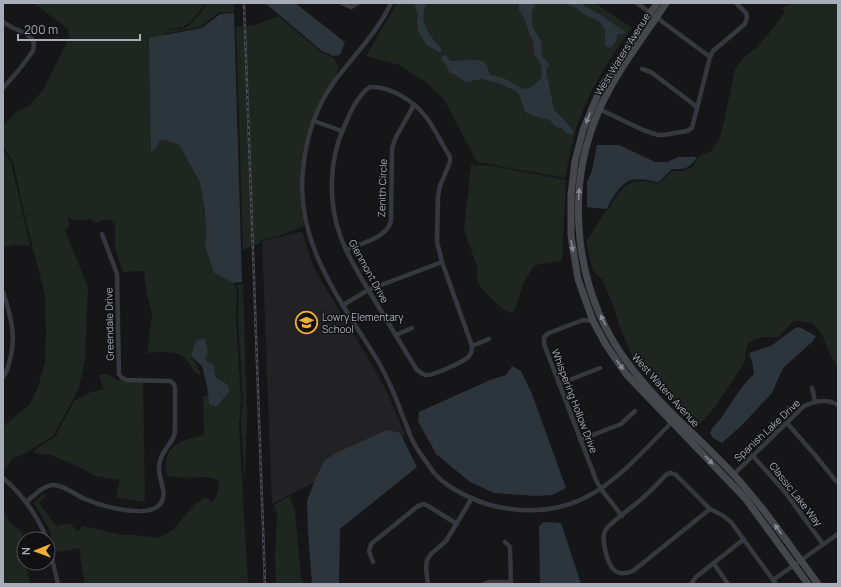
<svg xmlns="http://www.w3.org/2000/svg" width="841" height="587" viewBox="0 0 841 587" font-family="Manrope,sans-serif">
<rect width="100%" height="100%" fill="#161618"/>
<polygon fill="#222225" points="302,232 311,260 317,274 377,373 386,390 405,435 272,504 262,241"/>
<g fill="#1e261f">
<path d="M34 3H206C195 15 189 31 170 28L163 36 150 39 159 141 164 140 179 145 200 181 205 211 206 234 205 246 214 273 233 283 237 291 236 318 241 401 239 425 248 584H85L79 548 57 552 49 529 34 503 44 494 46 495 39 503 56 526 64 524H71L76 530 79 531 82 526 123 535H136L158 538 173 530 188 512 197 503 205 498 213 502 218 492 219 480 207 477 182 478 168 476C159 447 181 440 204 435L203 397 208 395 209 404 216 407 230 391 227 384 215 377 205 360 208 353 191 356 200 372V375C194 373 192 368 189 363 180 349 162 352 147 353L152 314 147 294 144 271 123 272 115 248V224L110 220H103L96 223 91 219 75 221 68 217 69 226 65 231 88 287 85 359 79 388 53 436 22 455 13 458 3 472V427L30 404 38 387 45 362 46 334 45 295 27 225 13 162 3 146V126L16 112 29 106 43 90 69 38 68 29Z"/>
<path d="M208 3H234V12H219L201 27 167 33 171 29C190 33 198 15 208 3Z"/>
<path d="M397 3H595L632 28C611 56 592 85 580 118 573 137 569 158 565 178L477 162 444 99 424 81 399 65 366 56Z"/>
<path d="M793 3H838V367L832 359 822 335 813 324 800 321 792 322 779 337H763L749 342 745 353V361L735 377 715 407 706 418 696 427 642 370 631 361 632 355 620 328 615 310 603 281V280L593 271 586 242 606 210H608C613 200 621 187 631 183 639 179 652 183 660 183L672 171H683L692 168 699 156 711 151 719 139 722 130 735 69 744 57 757 47 767 36 785 12 782 8Z"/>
<path d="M278 16 321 52 334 58C335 60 337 63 338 66 340 76 317 108 312 120 308 130 305 142 303 153 298 176 300 202 304 226L279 236 261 240 260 243 243 250 236 27 255 25Z"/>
<polygon points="3,150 11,162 30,246 15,245 15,244 3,248"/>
<polygon points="471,165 493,166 566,180 562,261 535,265 525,280 513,314 504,310 484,291 477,281 478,269 464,230"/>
<polygon points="243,284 247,415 245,481 244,475 241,425 243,401 238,318 239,291 236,285"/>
<polygon points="107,374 117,380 143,382 145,501 138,501 116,497 120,480 95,476 77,466 51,455 33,453 37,448 55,437 74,401 89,393 103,389 99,375"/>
<polygon points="288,497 290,497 295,511 301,578 304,584 276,584 275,557 277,514 274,505"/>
<path d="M3 511 9 521 23 533C23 540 21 545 21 550 21 554 24 558 24 563H26L30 584H3Z"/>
</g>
<g fill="#2c353c">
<polygon points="265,3 295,3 345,42 340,55 333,56 322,51"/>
<path d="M414 3H428C416 18 430 37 441 48V52H439L427 45 419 33 417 23 418 15Z"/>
<path d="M519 3H536L532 11V26L541 41 542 57 548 62 549 66 546 70 554 110C558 113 572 128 574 132L572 134H568L561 128 556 127 550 120 537 117 525 112 519 94 512 89 498 83 481 79 465 82 456 75 450 73 445 63 441 60 442 56 445 55 447 56 450 61C458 61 479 57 485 63 488 66 488 71 490 75 493 76 497 76 500 77 520 83 522 100 542 77L541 64 534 54 533 41 529 33 525 20 521 13 519 11Z"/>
<path d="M565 3H580L591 10 601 15 619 28 626 32V33L617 35C617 41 615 44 610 48L607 47 605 45V30L599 21 585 15 576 8Z"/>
<polygon points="234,13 242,282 233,283 214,273 205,246 206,234 205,211 200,182 179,145 164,140 159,141 158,146 151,152 149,38 202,28 220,14"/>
<path d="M597 145H619L655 162H668L678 157H697C689 169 686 169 672 169L659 182C651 181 639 178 631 180 620 184 611 199 607 209L594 208 587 207V182L592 171Z"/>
<path d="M799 327 816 336 813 341 783 368 772 393 743 424 722 443 713 438 710 433C713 425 719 422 723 415 733 401 741 386 754 374L752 361 749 353 771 346 795 328Z"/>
<polygon points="205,338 208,353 205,360 214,365 215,377 227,384 230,391 216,407 209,404 207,386 202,366 191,356 196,341"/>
<polygon points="512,366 521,371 532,394 566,488 552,495 536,496 494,493 470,482 436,454 418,421 419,412 490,380 506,375"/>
<polygon points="387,430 400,433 417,467 340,529 339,584 312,584 308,532 307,501 316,477 325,460 338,452"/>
<polygon points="544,522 561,523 581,584 540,584 539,526"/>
</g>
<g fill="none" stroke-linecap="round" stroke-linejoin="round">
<g stroke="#37383d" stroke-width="4.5">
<polyline points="342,3 351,7 358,3"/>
<path d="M391 3C377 33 354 55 334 82 316 107 306 138 303 169 295 244 341 301 378 361 388 379 396 397 403 417 407 425 409 435 414 443 417 450 423 457 427 463 430 467 433 473 437 476 449 489 477 502 494 506 581 526 619 476 673 421"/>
<polyline points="637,3 710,57"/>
<polyline points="3,22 13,28 25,33 32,39 34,44 33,51 18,71 3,88"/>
<polyline points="642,69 651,72 697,107"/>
<path d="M370 87C390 86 414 101 426 117 435 129 442 144 450 157V162L440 186 438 196 437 242 442 262 472 346C472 350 472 353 469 356 466 361 432 376 426 375 423 375 420 372 417 370 399 341 381 311 363 281 355 267 345 251 340 235 328 201 329 160 344 127 350 113 357 96 370 87Z"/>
<polyline points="599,109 643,130 658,135 663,135 687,131 692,128 710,57 713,51 745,24 747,17 746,13 736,3"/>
<polyline points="314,121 342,131"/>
<path d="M346 250C361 243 387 238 391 221L392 148 396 137 414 105"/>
<path d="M3 292C11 316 17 337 9 363 8 368 7 372 3 377"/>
<polyline points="343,305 368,290 442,262"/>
<polyline points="593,321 583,320 549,333 544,337 544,344 596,480 601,489 622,516"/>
<polyline points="396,335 412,328"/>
<polyline points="472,346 489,339"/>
<polyline points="559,384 600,368"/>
<polyline points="812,388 815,401"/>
<polyline points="787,423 815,455 835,480 838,482"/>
<polyline points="580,440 621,424 635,411"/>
<polyline points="753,456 785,492 823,544"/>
<path d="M734 474 804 406C815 401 827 398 838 405"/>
<path d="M3 478C23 495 37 515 47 539"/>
<path d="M26 502C34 496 42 486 52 485 63 484 75 495 85 499 101 506 150 520 161 503 168 491 158 480 159 467 160 450 172 446 175 432V388L174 384 170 381 127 380 122 378 119 374 117 274 102 234"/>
<path d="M710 509 633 571C626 574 619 575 613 569 607 562 601 539 605 531 608 524 630 509 638 502 648 494 657 484 667 474L671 473 676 475 710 509 722 515 731 522 776 584"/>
<polyline points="48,542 58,584"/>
<polyline points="505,542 510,547 511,584"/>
<polyline points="373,562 369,551 371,544 418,506 424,504 428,506 457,524"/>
<polyline points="714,564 728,584"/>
<polyline points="773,580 838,534"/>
<polyline points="428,584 426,568 427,560 431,554 446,541 472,498"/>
<polyline points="484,584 489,582 511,582"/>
<polyline points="691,584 696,577 744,539"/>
</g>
<g stroke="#45474d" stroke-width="7">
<polyline points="657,3 601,87 583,130 575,161 571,194 571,236 578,279 593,321 606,345 626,374 745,498 808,584"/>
<path d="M666 3C644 37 617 70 600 108 563 191 574 293 630 366 660 406 700 438 734 475 765 509 791 547 818 584"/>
</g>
<defs>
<polyline id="rail" points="244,3 265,584"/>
</defs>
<use href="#rail" stroke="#4a4c52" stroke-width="2.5"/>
<use href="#rail" stroke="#111113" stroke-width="1" stroke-dasharray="3" stroke-linecap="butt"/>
</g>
<defs><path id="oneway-solid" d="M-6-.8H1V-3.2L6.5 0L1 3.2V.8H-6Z"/></defs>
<g fill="#858993">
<use href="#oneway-solid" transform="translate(588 118) rotate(112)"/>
<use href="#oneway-solid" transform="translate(579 194) rotate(-86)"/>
<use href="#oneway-solid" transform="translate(572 246) rotate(80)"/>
<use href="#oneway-solid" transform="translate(603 320) rotate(-116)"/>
<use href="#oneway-solid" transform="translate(620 365) rotate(55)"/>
<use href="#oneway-solid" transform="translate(709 460) rotate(46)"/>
<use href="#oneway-solid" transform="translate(778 529) rotate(-126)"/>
</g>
<defs>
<symbol id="school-ring" viewBox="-11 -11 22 22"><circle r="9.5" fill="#111113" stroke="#f2b134" stroke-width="1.5"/><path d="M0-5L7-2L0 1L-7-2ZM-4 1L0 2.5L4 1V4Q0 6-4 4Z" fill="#f2b134"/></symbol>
</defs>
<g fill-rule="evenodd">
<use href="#school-ring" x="294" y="310" width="25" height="25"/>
</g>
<g text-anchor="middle" stroke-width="3" stroke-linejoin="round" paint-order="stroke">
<g font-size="10" fill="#a8adb8" stroke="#111113">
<text transform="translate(622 54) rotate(-58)" y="4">West Waters Avenue</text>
<text transform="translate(382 188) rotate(-88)" y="4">Zenith Circle</text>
<text transform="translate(369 271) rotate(61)" y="4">Glenmont Drive</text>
<text transform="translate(109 324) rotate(-91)" y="4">Greendale Drive</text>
<text transform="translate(666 390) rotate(48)" y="4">West Waters Avenue</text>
<text transform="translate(575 401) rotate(69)" y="4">Whispering Hollow Drive</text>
<text transform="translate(767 430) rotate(-43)" y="4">Spanish Lake Drive</text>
<text transform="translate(796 494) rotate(52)" y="4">Classic Lake Way</text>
</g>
<g font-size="10" fill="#a8adb8" stroke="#111113" text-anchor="start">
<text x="322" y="321">Lowry Elementary<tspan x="322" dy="12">School</tspan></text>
</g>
</g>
<rect width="841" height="587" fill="none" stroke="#a8adb8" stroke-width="8"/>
<g transform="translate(36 551) rotate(269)"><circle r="19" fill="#111113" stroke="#4d4f55"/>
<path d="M0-3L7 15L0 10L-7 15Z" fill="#f2b134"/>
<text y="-6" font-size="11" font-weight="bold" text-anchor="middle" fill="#a8adb8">N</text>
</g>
<path d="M18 34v6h122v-6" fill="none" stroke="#a8adb8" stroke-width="2"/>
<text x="24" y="34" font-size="12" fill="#a8adb8" stroke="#111113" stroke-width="3" paint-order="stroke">200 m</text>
</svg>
